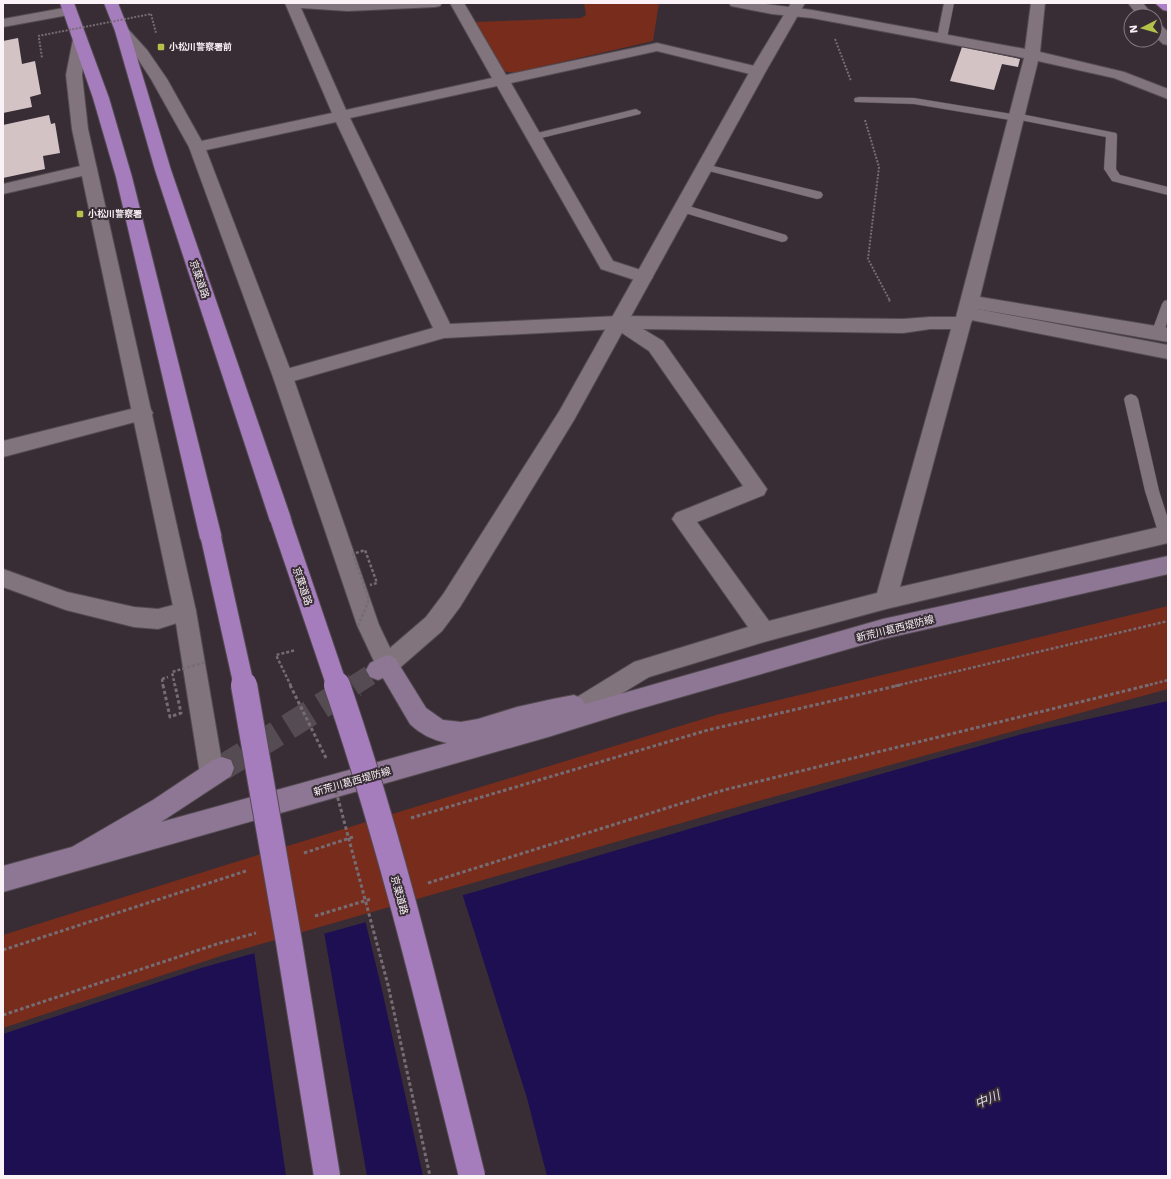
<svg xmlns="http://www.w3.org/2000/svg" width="1171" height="1179" viewBox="0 0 1171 1179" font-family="'Work Sans','Noto Sans JP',sans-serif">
<rect width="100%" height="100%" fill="#382d35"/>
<g fill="#772c1c">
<polygon points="584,3 659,3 653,41 514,73 502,71 475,22 581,18 586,15"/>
<polygon points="1168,606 1168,689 751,803 233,952 3,1028 3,935 229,864 716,715"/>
</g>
<polygon fill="#1e0e52" points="1168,701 1168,1176 3,1176 3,1034 201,968 474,892 754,810 1022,734"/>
<g fill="#382d35">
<polygon points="462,893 527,1098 547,1176 423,1176 382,990 365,920"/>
<polygon points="324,932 367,1176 286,1176 254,951"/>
</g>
<g fill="#d4c3c5">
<polygon points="18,38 22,64 35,61 41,94 30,97 32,107 3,113 3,41"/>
<polygon points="962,47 1020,59 1018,67 1002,64 994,90 950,81"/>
<polygon points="49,115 51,124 55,123 60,153 43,156 45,169 3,178 3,125"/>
</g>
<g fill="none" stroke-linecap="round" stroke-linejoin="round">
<polyline stroke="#554b52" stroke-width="20" stroke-dasharray="20 10" stroke-linecap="butt" points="353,686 378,670"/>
<polyline stroke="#554b52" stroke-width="26" stroke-dasharray="26 13" stroke-linecap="butt" points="222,768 355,685"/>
<defs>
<g id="service">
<polygon points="944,3 954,3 947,38 942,41 937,38"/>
<polygon points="859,97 914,98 1012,114 1016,113 1116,133 1117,135 1116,169 1120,175 1168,187 1168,195 1112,181 1104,169 1106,137 1020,120 1016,121 914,104 855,102 854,100 855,98"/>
<polygon points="636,109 641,112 640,114 533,140 528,137 529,135"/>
<polygon points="705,164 821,192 823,195 821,198 817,199 701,169 699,167 701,165"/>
<polygon points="682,204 786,235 788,238 786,241 782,242 678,211 676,208 678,205"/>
<path d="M1168 300C1168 313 1169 325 1161 337L1157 338 1153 337 1151 334 1162 304 1164 301Z"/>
<polygon points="1131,394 1136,396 1138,399 1159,491 1168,519 1168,540 1161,539 1159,535 1145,491 1124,399 1126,396"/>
</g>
<polygon id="pedestrian" points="967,307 1168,345 1168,359 961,318 958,313 961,308"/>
<g id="minor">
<path d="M285 3H442L440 6 435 7 348 11 301 8 346 110 492 78 450 3H464L506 75 657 43 763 68 766 71 763 74 758 76 657 51 511 83 613 261 650 273 653 277 650 281 644 283 601 269 497 86 350 118 450 324 619 316 903 319 930 317H956L1024 58 812 18 772 14 731 6 729 3H758L812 10 1025 49 1031 3H1045L1040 52 1124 72 1168 89V99L1114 78 1038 61 980 297 1168 328V342L977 309 971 323 900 587 1168 525V543L886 609 764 642 649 677 593 711 585 715 577 711 573 704 577 697 634 662 748 627 672 519 676 513 743 486 649 351 616 329 444 338 283 384 276 382 273 377 276 372 433 328 336 122 197 152 191 150 189 147 191 144 197 142 332 113ZM643 329 903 333 930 329H951L877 593 769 621 697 522 764 495 767 489 663 341Z"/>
<polygon points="1128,3 1143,3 1153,16 1138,16"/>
<polygon points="69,7 74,8 76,11 74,14 3,27 3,19"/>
<polygon points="1155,23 1160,24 1168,32 1168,45 1163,44 1155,36"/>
<polygon points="89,164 95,165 97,169 95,173 3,194 3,184"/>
<polygon points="143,406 150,408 153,413 150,418 3,457 3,441"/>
<polygon points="3,569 67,592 134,607 158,609 185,602 193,604 196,611 193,618 158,629 134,627 66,610 3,587"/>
</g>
<g id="tertiary">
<polygon points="791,3 805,3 766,71 574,420 460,607 442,631 395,672 387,675 379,672 357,625 273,377 189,147 151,79 136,56 115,31 117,28 122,27 127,28 147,50 167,79 205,147 293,377 379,625 390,648 426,617 444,593 560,410 750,71"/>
<polygon points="80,35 85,36 87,39 82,75 88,129 196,611 224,774 221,782 212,785 203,782 200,774 174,611 72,129 66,75 73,39 75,36"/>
</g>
<path id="secondary" d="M1168 556V574L883 639 625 713 548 737 3 892V866L72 847 153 800 213 760 222 757 231 760 234 768 231 776 161 822 447 743C433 740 420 734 410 724L383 678 378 680 370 677 366 670 370 663 387 655 395 658 426 708 443 720 461 722 478 719 517 707 553 699 574 695 582 699 585 704 883 619Z"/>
<g id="trunk">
<polygon points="60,3 74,3 109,98 132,177 222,538 219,544 211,547 203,544 200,538 116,177 93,98"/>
<polygon points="104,3 118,3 129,31 171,170 292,521 288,527 281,529 274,527 270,521 155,170 115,31"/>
</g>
<polygon id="motorway" points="1155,3 1168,3 1168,11 1163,10"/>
</defs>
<use href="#service" stroke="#544b51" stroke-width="1"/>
<use href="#pedestrian" stroke="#544b51" stroke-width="2"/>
<use href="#minor" stroke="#544b51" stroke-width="2"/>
<use href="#tertiary" stroke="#544b51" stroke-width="2"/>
<use href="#secondary" stroke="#544b51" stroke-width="2"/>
<use href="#trunk" stroke="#544b51" stroke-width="2"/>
<use href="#motorway" stroke="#544b51" stroke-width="2"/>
<g stroke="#766c73" stroke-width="2" stroke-dasharray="2 1.5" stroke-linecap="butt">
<polyline points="151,14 156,33"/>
<polyline points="39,38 42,58"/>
<polyline points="835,39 851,81"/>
<polyline points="865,120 879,167 868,259 890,301"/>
</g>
<g stroke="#766c73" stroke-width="2.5" stroke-dasharray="3 2" stroke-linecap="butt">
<polyline points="889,300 890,301"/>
<polyline points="162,679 168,677"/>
<polyline points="291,686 276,655 296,650"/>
<polyline points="895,686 1168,621"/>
<polyline points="1145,686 1168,680"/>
</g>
<g stroke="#766c73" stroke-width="3" stroke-dasharray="3.5 2.5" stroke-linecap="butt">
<polyline points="290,685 326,758"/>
<polyline points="411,818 708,730 900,685"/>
<polyline points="304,853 353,837"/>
<polyline points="428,883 724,790 1149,685"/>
<polyline points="315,916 371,899"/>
<polyline points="3,950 246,871"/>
<polyline points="3,1015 217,944 256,933"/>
</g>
<use href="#service" fill="#81747d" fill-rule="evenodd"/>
<use href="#pedestrian" fill="#81747d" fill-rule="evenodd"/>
<use href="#minor" fill="#81747d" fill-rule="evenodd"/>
<use href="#tertiary" fill="#81747d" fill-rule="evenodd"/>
<use href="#secondary" fill="#8e7795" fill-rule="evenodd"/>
<use href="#trunk" fill="#a57cbc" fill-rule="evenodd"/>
<use href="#motorway" fill="#ae7ecc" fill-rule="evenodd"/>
<defs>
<g id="trunk-bridge-far1">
<polyline points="281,521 337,686"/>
<polyline points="211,538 244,686"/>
</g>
<g id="trunk-bridge">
<polyline points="244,685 289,942 327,1176"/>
<path d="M337 685C392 845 431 1011 472 1176"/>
</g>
</defs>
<use href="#trunk-bridge-far1" stroke="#544b51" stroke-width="22" stroke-linecap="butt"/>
<use href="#trunk-bridge" stroke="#544b51" stroke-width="28" stroke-linecap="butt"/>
<polyline stroke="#766c73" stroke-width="2" stroke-dasharray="2 1.5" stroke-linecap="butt" points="38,36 151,14"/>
<g stroke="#766c73" stroke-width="2.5" stroke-dasharray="3 2" stroke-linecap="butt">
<polyline points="358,626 369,600 353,554 365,550 377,583 370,585"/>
<polyline points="162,679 163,686"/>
<polyline points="175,686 172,672 206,662"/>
</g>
<g stroke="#766c73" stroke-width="3" stroke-dasharray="3.5 2.5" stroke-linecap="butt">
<polyline points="163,685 170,717 181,713 175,685"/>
<polyline points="333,780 388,985 430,1176"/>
</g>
<use href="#trunk-bridge-far1" stroke="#a57cbc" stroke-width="20"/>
<use href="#trunk-bridge" stroke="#a57cbc" stroke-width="26"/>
</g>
<g fill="#b4c24a" stroke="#382d35" stroke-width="1.5">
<rect x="157" y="43" width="8" height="8" rx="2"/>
<rect x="76" y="210" width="8" height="8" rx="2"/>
</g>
<g text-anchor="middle" stroke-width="4" stroke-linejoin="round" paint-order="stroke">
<g font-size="9" font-weight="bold" fill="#faf2f7" stroke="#382d35" text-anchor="start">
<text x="169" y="50">小松川警察署前</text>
<text x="88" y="217">小松川警察署</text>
</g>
<g font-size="10" fill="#faf2f7" stroke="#382d35">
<text transform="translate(200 279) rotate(71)" y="4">京葉道路</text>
<text transform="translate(303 586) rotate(71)" y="4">京葉道路</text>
<text transform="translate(895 628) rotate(-14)" y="4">新荒川葛西堤防線</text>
<text transform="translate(352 781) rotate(-16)" y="4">新荒川葛西堤防線</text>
<text transform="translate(400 895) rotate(75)" y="4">京葉道路</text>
</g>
<g font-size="13" font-style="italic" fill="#d8d8ed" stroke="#382d35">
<text transform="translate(987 1099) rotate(-23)" y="5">中川</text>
</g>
</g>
<rect width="1171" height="1179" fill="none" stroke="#faf2f7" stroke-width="8"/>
<g transform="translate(1143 28) rotate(264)"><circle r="19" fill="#382d35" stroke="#867c83"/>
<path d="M0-3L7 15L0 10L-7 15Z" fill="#b4c24a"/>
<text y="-6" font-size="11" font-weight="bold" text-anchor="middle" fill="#faf2f7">N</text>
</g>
</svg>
